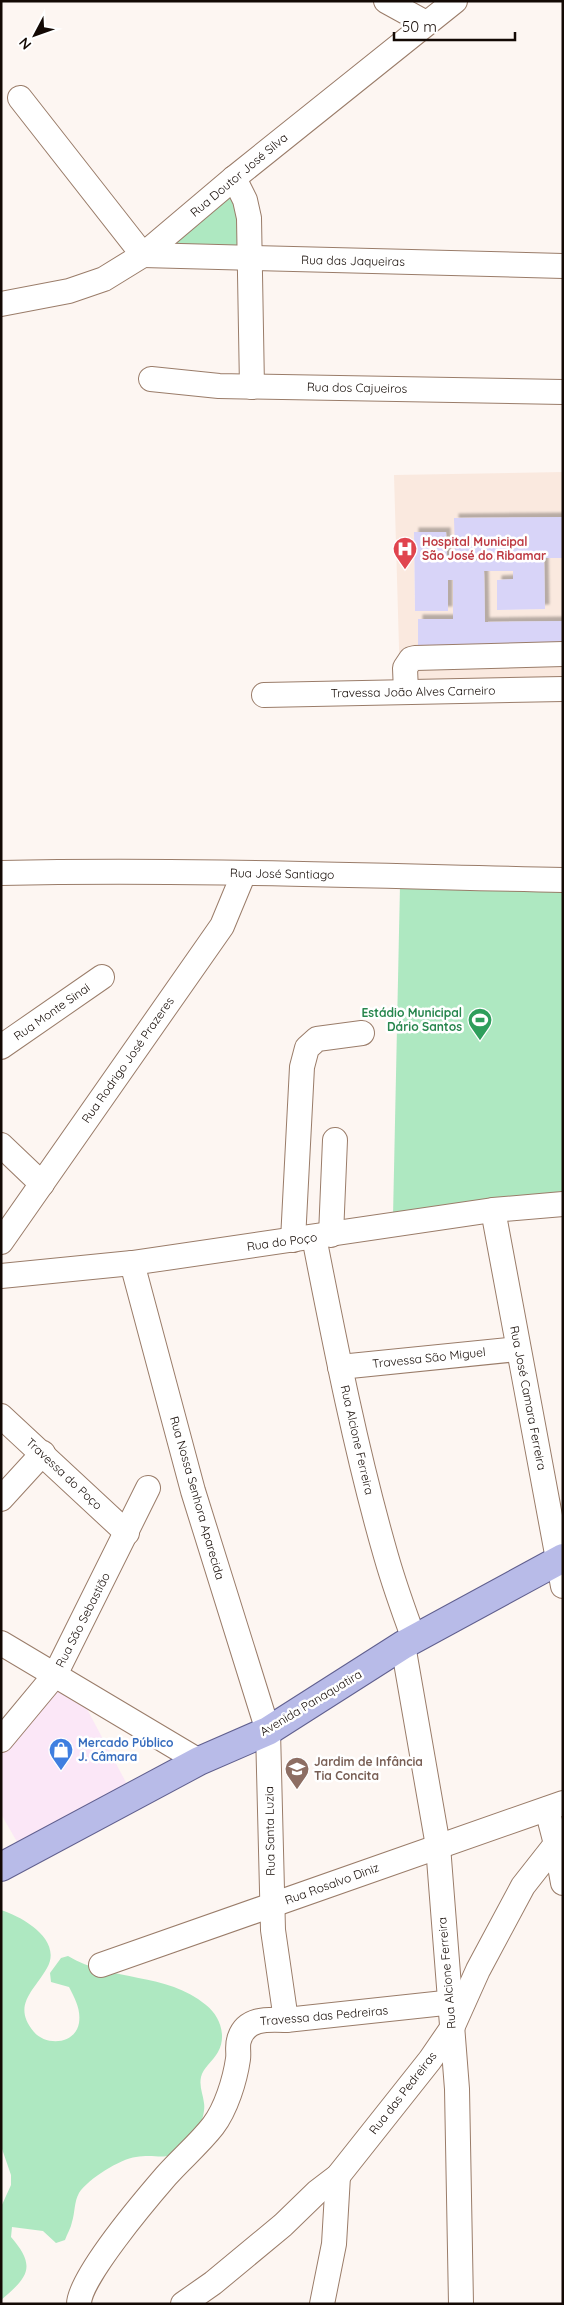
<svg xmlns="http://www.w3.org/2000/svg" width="564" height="2305" viewBox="0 0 564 2305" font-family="Quicksand,sans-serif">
<defs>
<filter id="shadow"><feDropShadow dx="4.5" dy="-4.5" stdDeviation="1" flood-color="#0004"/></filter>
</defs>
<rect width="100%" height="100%" fill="#fdf6f2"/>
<polygon fill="#fbe7f7" points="58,1688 79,1694 130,1790 20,1847 1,1814 1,1752 23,1721"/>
<g fill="#fae9df">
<polygon points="563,472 563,517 455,554 512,553 512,560 447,561 446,532 414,533 415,611 448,611 448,580 453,580 453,619 418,619 419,650 563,649 563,680 400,682 394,475"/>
<polygon points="544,558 563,558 563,621 485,622 484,571 513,571 513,579 497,580 498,610 545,609"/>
</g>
<g fill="#aee8c1">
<polygon points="230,189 236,199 242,245 237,250 160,248"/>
<polygon points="400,885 563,891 563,1191 393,1217"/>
<path d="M1 1910C23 1917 63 1940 47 1968 35 1990 11 2005 34 2032 46 2046 75 2045 79 2023 81 2009 75 1999 69 1987L51 1982 50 1973 61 1958 68 1956C111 1982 167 1972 206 2005 220 2016 227 2036 218 2052 213 2061 203 2068 201 2077 199 2087 203 2094 204 2103 206 2115 197 2136 188 2144 165 2164 161 2153 136 2157 120 2159 88 2179 79 2193 74 2202 75 2213 72 2222 71 2228 67 2234 65 2240L56 2243 43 2231 12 2227 11 2237C37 2267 28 2277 1 2300V2207L11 2185V2175L1 2146Z"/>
</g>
<polygon fill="#d8d4f8" filter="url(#shadow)" points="563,517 563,558 544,558 545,609 497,610 497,580 513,579 513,571 484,571 485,622 563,621 563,649 418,650 418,619 453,619 453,580 448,580 448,611 415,611 414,532 446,532 447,561 512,560 512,553 455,554 454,518"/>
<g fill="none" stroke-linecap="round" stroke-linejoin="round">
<defs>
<g id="minor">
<polyline points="386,1 426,23"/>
<polyline points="20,98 143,255 563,266"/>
<polyline points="234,178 245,200 249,218 252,387"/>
<polyline points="1,304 69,291 104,279 143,255 234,178 455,1"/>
<polyline points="151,379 219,386 563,392"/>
<polyline points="406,692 405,668 411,659 415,658 563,654"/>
<polyline points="264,695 563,689"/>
<path d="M1 873C188 869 376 876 563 880"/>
<polyline points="1,1047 102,977"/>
<polyline points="1,1145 42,1184"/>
<polyline points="493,1210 563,1586"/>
<polyline points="331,1235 335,1140"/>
<path d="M314 1237C335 1344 356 1452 386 1556 394 1584 404 1612 414 1639"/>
<polyline points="293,1240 302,1067 307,1048 317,1039 362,1033"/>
<polyline points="1,1242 222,926 244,873"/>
<polyline points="132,1263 193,1491 268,1731 273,1930 286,2020"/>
<polyline points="1,1276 132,1263 493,1210 563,1204"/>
<polyline points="340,1367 518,1349"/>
<polyline points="1,1416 127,1533"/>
<polyline points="1,1499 43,1453"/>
<polyline points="1,1643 199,1761"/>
<polyline points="403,1645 438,1846 457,2089 461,2304"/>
<polyline points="1,1740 55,1675 148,1488"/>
<polyline points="547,1809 556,1844 563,1883"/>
<polyline points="101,1965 563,1803"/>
<path d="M79 2304C79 2278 147 2198 166 2176 181 2159 199 2144 213 2126 226 2109 235 2080 238 2059 239 2053 237 2046 239 2040 245 2018 267 2019 286 2020L463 2001"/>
<polyline points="183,2304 213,2283 283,2225 317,2192 338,2176 430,2060 452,2028 478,1970 523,1886 556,1844"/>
<polyline points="322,2304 334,2244 338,2176"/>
</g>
<polyline id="major" points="1,1867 199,1761 268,1731 403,1645 563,1558"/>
</defs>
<use href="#minor" stroke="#9a7c69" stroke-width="26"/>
<use href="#major" stroke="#605f8e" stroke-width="30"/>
<use href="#minor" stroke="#fff" stroke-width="24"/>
<use href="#major" stroke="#b8bbe8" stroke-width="28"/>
</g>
<defs>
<symbol id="hospital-pin" viewBox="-11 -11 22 30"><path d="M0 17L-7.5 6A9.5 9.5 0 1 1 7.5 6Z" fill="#e0444e" stroke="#fff"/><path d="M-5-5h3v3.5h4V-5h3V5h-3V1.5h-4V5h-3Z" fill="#fff"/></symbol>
<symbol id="stadium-pin" viewBox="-11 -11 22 30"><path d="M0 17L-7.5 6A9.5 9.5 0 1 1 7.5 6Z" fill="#2e9e5b" stroke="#fff"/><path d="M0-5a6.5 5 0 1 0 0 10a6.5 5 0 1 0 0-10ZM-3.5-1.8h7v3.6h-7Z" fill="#fff"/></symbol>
<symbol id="shop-pin" viewBox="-11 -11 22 30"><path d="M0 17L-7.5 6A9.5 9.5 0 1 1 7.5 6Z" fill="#3f7fe0" stroke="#fff"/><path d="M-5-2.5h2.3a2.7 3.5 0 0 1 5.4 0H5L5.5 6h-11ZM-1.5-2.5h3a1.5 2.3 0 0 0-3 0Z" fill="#fff"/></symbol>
<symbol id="school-pin" viewBox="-11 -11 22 30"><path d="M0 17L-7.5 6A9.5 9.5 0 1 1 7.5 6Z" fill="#8d6e63" stroke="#fff"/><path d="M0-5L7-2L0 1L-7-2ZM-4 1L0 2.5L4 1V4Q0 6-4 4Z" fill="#fff"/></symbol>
</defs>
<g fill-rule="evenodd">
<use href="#hospital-pin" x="391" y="535" width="28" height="38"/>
<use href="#stadium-pin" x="466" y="1006" width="28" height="38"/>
<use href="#shop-pin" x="47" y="1736" width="28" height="38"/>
<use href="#school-pin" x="283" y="1755" width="28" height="38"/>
</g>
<g text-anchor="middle" stroke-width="5" stroke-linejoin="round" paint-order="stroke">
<g font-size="12" fill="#130904" stroke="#fff">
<text transform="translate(239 175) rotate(-40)" y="4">Rua Doutor José Silva</text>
<text transform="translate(353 261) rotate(1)" y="4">Rua das Jaqueiras</text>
<text transform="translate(357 388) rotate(1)" y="4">Rua dos Cajueiros</text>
<text transform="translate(413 692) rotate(-1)" y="4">Travessa João Alves Carneiro</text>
<text transform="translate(282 874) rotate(1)" y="4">Rua José Santiago</text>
<text transform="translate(52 1012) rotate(-35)" y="4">Rua Monte Sinai</text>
<text transform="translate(128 1060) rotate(-55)" y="4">Rua Rodrigo José Prazeres</text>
<text transform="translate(282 1242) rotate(-8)" y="4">Rua do Poço</text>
<text transform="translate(429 1358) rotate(-6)" y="4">Travessa São Miguel</text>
<text transform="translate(528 1398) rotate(79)" y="4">Rua José Camara Ferreira</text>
<text transform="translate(357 1440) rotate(77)" y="4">Rua Alcione Ferreira</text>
<text transform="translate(64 1474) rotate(43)" y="4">Travessa do Poço</text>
<text transform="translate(197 1498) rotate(74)" y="4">Rua Nossa Senhora Aparecida</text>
<text transform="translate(83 1620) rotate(-63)" y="4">Rua São Sebastião</text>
<text transform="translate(311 1703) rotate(-31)" y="4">Avenida Panaquatira</text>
<text transform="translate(270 1831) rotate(-91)" y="4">Rua Santa Luzia</text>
<text transform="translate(332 1884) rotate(-20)" y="4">Rua Rosalvo Diniz</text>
<text transform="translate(447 1973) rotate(-95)" y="4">Rua Alcione Ferreira</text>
<text transform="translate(324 2016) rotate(-5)" y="4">Travessa das Pedreiras</text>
<text transform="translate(403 2093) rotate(-52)" y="4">Rua das Pedreiras</text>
</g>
<g font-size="12" font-weight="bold" fill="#be3a42" stroke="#fff" text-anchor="start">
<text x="422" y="546">Hospital Municipal<tspan x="422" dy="14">São José do Ribamar</tspan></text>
</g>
<g font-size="12" font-weight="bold" fill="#27864d" stroke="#fff" text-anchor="end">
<text x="462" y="1017">Estádio Municipal<tspan x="462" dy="14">Dário Santos</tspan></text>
</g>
<g font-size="12" font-weight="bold" fill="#366cbe" stroke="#fff" text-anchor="start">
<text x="78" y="1747">Mercado Público<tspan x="78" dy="14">J. Câmara</tspan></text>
</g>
<g font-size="12" font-weight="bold" fill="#785e54" stroke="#fff" text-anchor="start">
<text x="314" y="1766">Jardim de Infância<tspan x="314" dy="14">Tia Concita</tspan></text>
</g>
</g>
<rect width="564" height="2305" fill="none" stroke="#130904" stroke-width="5"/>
<g transform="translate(35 35) rotate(229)" stroke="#ffffff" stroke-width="4" paint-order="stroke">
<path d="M0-4L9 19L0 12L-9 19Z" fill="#130904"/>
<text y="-8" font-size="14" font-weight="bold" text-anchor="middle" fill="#130904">N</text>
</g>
<path d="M394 32v8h121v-8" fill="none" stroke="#130904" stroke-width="2.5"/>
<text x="402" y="32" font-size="15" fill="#130904" stroke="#ffffff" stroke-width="4" paint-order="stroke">50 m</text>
</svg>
